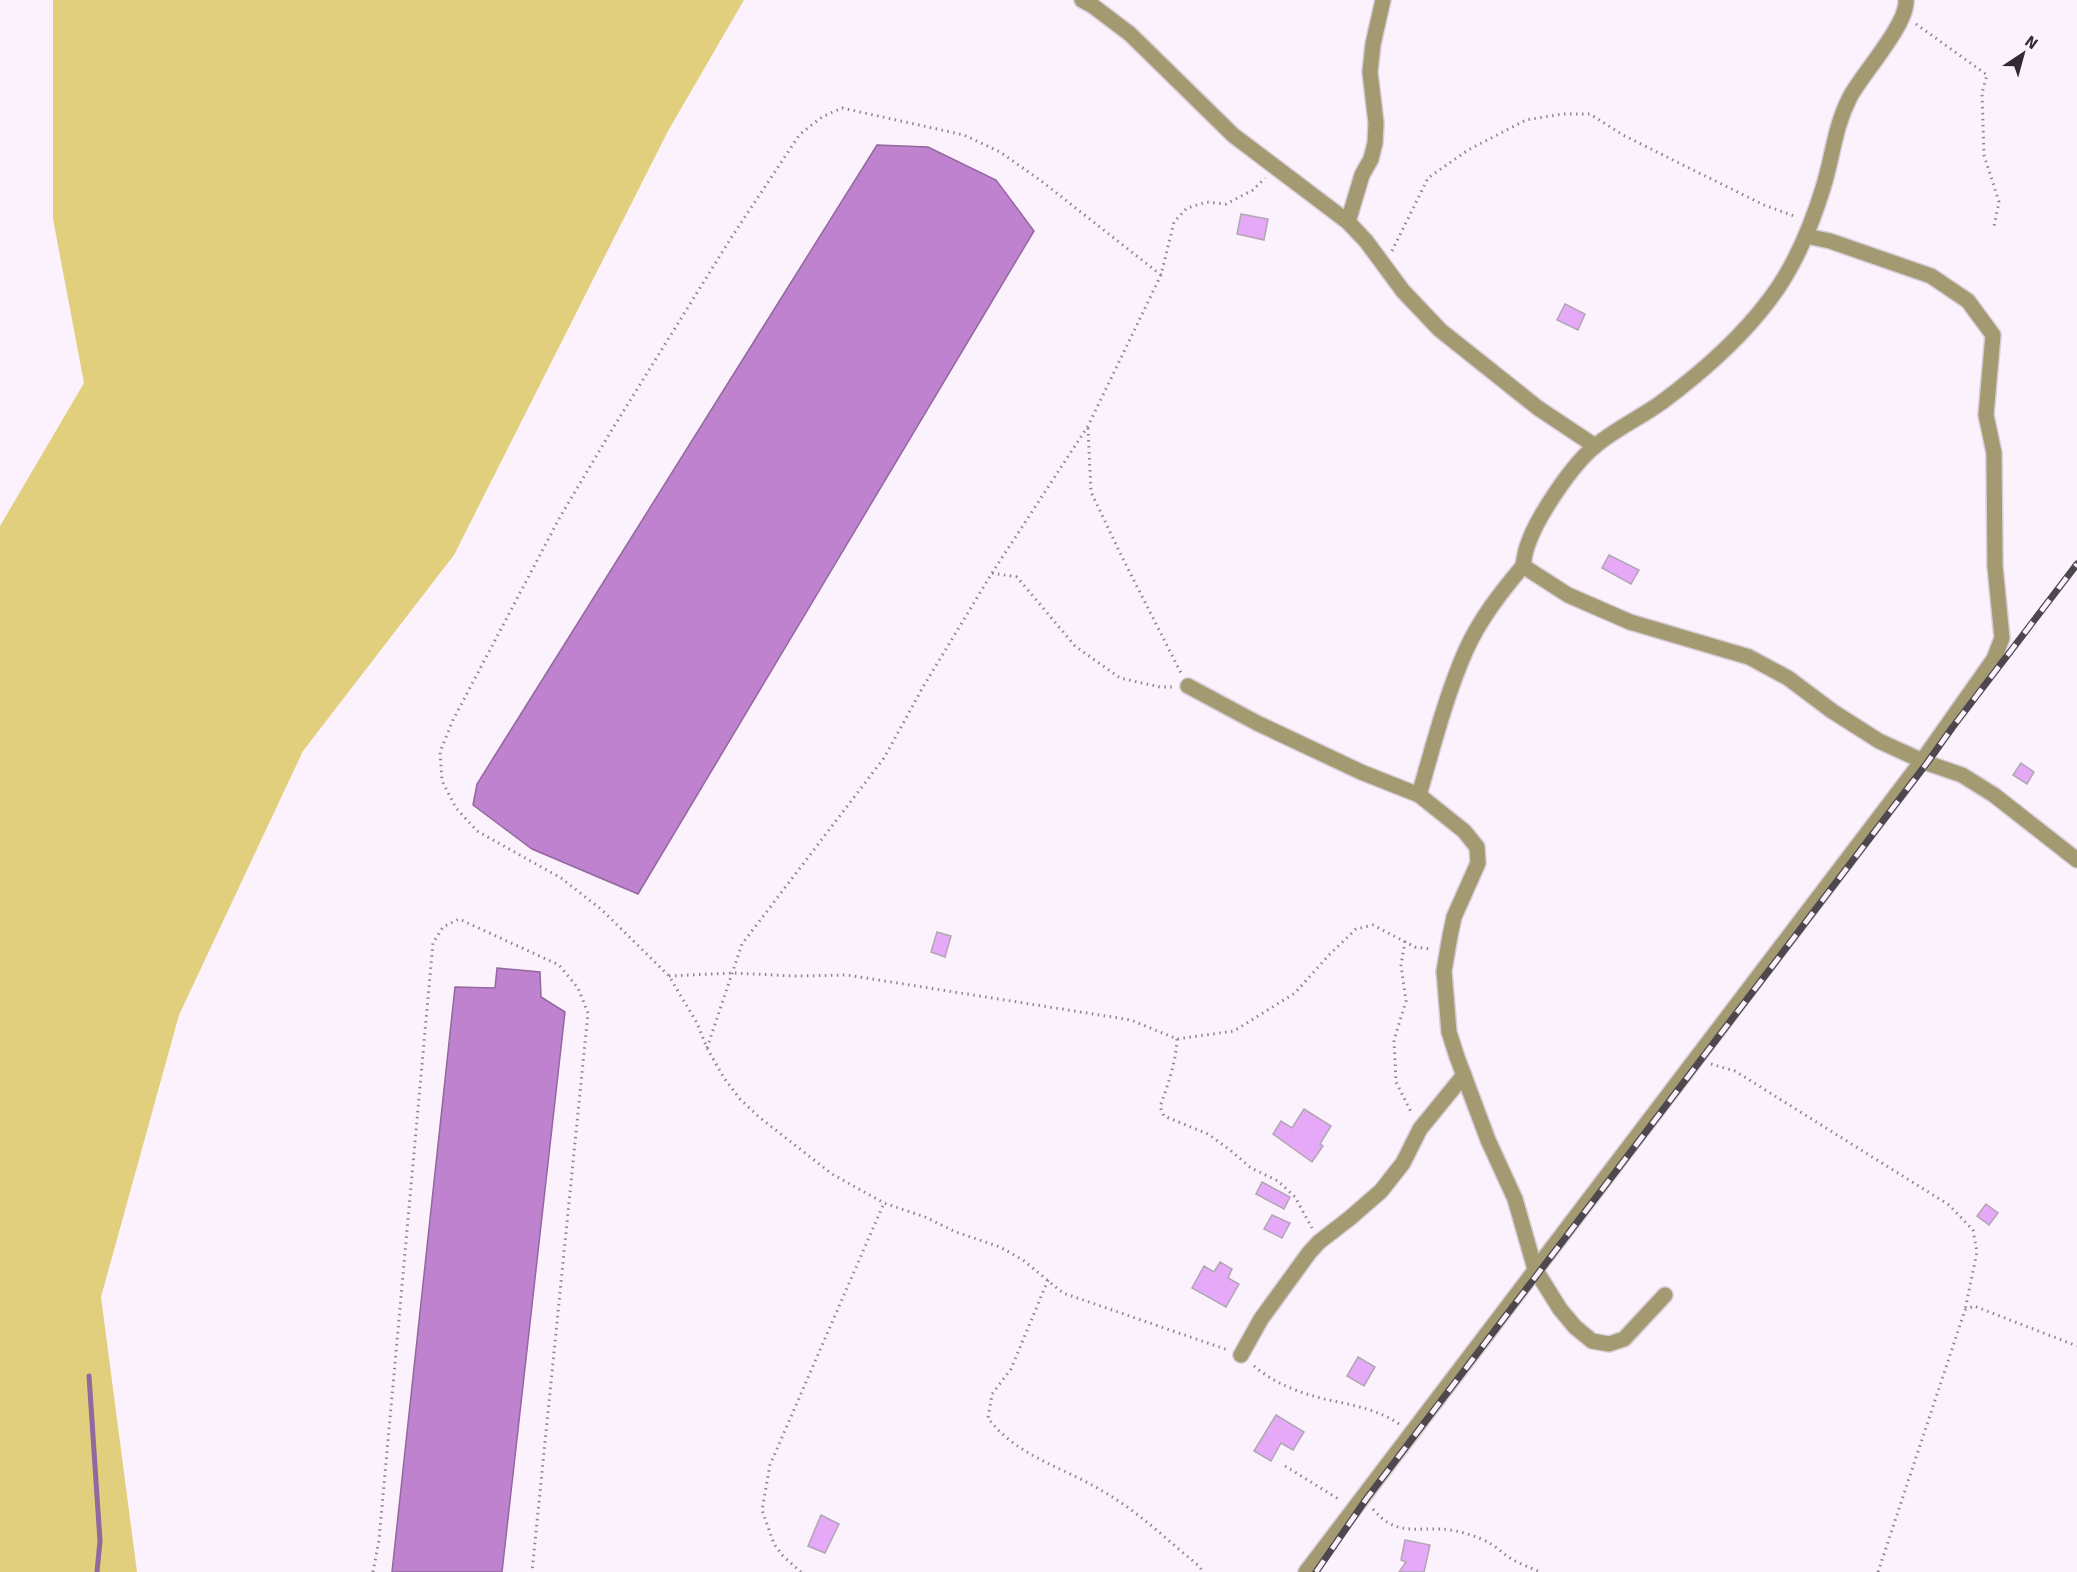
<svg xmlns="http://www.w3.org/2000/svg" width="2077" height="1572" viewBox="0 0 2077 1572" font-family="Signika,sans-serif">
<rect width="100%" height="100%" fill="#fcf2fe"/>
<polygon fill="#e1cf7d" points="53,0 744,0 668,131 454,555 303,751 179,1015 101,1297 137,1572 0,1572 0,526 84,383 53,219"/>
<g fill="#be82ce" stroke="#93689f" stroke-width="1.5">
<polygon points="877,145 928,147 996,180 1034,231 638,894 532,849 473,805 477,784"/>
<polygon points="497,968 540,972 541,997 565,1012 502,1572 392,1572 455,987 495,988"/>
</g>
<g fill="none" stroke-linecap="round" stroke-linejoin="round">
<polyline stroke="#93689f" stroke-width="5" points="89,1376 100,1541 97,1572"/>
</g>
<g fill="#e6a9f7" stroke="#b1a6b4" stroke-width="1.5">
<polygon points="1241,214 1268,219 1264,240 1237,234"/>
<polygon points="1565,304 1585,314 1578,330 1557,320"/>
<polygon points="1609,555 1639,570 1631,584 1602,568"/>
<polygon points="2021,763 2034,772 2027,784 2013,775"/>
<polygon points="937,932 951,936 945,957 931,952"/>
<polygon points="1304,1109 1331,1126 1320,1144 1323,1146 1312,1162 1273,1134 1281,1121 1292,1128"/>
<polygon points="1262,1182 1290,1197 1284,1209 1256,1194"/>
<polygon points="1986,1204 1998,1213 1989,1225 1977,1216"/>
<polygon points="1272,1215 1290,1223 1282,1238 1264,1229"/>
<polygon points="1220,1262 1232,1269 1228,1278 1239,1284 1226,1307 1192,1288 1204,1266 1214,1272"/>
<polygon points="1358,1357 1375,1367 1364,1386 1347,1376"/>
<polygon points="1276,1415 1304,1432 1293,1450 1281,1443 1271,1461 1254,1451"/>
<polygon points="821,1515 839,1524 825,1553 808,1546"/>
<polygon points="1405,1540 1430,1545 1424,1572 1399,1572 1406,1562 1401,1560"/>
</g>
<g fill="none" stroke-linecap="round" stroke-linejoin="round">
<defs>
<g id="minor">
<polyline points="1082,0 1093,6 1130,34 1233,135 1348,222 1366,241 1403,291 1440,330 1538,408 1595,446"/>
<path d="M1906 0C1908 24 1862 74 1850 97 1834 128 1833 157 1823 188 1811 227 1795 266 1770 299 1741 338 1701 373 1662 402 1640 418 1615 429 1594 447 1572 465 1537 517 1528 544 1525 551 1524 559 1523 566L1568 595 1630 622 1749 657 1788 678 1832 711 1879 741 1927 763 1962 775 1994 795 2077 860"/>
<polyline points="1348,222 1362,175 1371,159 1375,143 1376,123 1370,72 1373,44 1383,0"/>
<polyline points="1188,686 1257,723 1361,772 1419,795 1464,831 1477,847 1478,863 1454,917 1450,936 1444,971 1449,1032 1457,1057 1488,1140 1515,1199 1535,1269 1560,1309 1575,1327 1592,1341 1609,1344 1624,1339 1665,1295"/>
<path d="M1419 795C1433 747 1446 695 1466 650 1480 619 1501 592 1523 566"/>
<polyline points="1241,1355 1261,1319 1309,1253 1319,1242 1350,1218 1381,1191 1403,1163 1420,1129 1464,1075"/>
<polyline points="1306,1572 1922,761 1994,659 2002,638 1995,566 1994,453 1986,415 1993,335 1968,301 1931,276 1830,241 1806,236"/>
</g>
</defs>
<use href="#minor" stroke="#d7ced9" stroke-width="18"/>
<g stroke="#8d868f" stroke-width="3" stroke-dasharray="1.5 4.5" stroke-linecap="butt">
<polyline points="1916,24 1987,75 1982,93 1984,155 1999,202 1994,226"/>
<polyline points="1392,251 1428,178 1468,150 1526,120 1562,114 1590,114 1623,135 1689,168 1764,205 1797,217"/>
<polyline points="1161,275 1040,180 1000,152 964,135 842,108 822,117 800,134 731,238 613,428 560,517 453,720 440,752 442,781 456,808 477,831 561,878 602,910 669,976 697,1023 707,1048 724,1078 740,1099 759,1117 832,1174 884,1203 925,1217 956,1232 1000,1247 1023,1260 1063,1293 1228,1350"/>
<polyline points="1088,428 1091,492 1122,557 1181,673"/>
<polyline points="992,573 1017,577 1075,646 1120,678 1160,687 1173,687"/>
<polyline points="1405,941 1401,965 1406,1001 1394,1040 1396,1082 1412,1114"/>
<polyline points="669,976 733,973 795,976 847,975 1131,1020 1177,1039 1234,1031 1295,993 1329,955 1356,929 1373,925 1415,947 1431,949"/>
<path d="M1177 1039C1176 1063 1168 1084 1160 1107L1164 1116 1208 1134 1230 1150 1251 1168 1278 1181 1295 1197 1312 1228"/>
<polyline points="707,1048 742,944 884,758 923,687 992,573 1088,426 1161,275 1174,222 1187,208 1207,202 1226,204 1253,190 1265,178"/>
<polyline points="1711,1064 1735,1071 1949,1205 1973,1230 1977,1252 1965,1310"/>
<path d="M1048 1280 1011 1369 992 1394 988 1418C1017 1457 1064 1467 1104 1492 1139 1512 1168 1541 1199 1566L1203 1572"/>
<path d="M1254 1366C1275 1384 1302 1394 1329 1400 1353 1405 1379 1410 1399 1424"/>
<polyline points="1285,1466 1340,1500"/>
<path d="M1373 1509C1394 1535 1413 1528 1442 1529 1457 1530 1478 1536 1491 1544 1498 1548 1503 1554 1510 1558 1519 1564 1530 1567 1540 1572"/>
<polyline points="373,1572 379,1540 433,943 443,927 459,919 559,965 578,988 588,1013 532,1572"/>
<polyline points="801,1572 783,1556 774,1544 762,1510 770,1465 884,1203"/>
<polyline points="1878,1572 1965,1310 1974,1306 2077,1346"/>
</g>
<use href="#minor" stroke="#a39a71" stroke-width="15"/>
<defs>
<polyline id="rail" points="1316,1572 1367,1498 1927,763 1952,728 2077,564"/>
</defs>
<use href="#rail" stroke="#4d474e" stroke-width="7"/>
<use href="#rail" stroke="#fcf2fe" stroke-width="4.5" stroke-dasharray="14" stroke-linecap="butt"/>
</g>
<g transform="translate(2023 54) rotate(36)" stroke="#fcf2fe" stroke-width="4.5" paint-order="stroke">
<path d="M0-4.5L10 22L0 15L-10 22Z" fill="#302b31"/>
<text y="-9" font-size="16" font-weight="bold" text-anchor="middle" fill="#302b31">N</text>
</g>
</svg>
